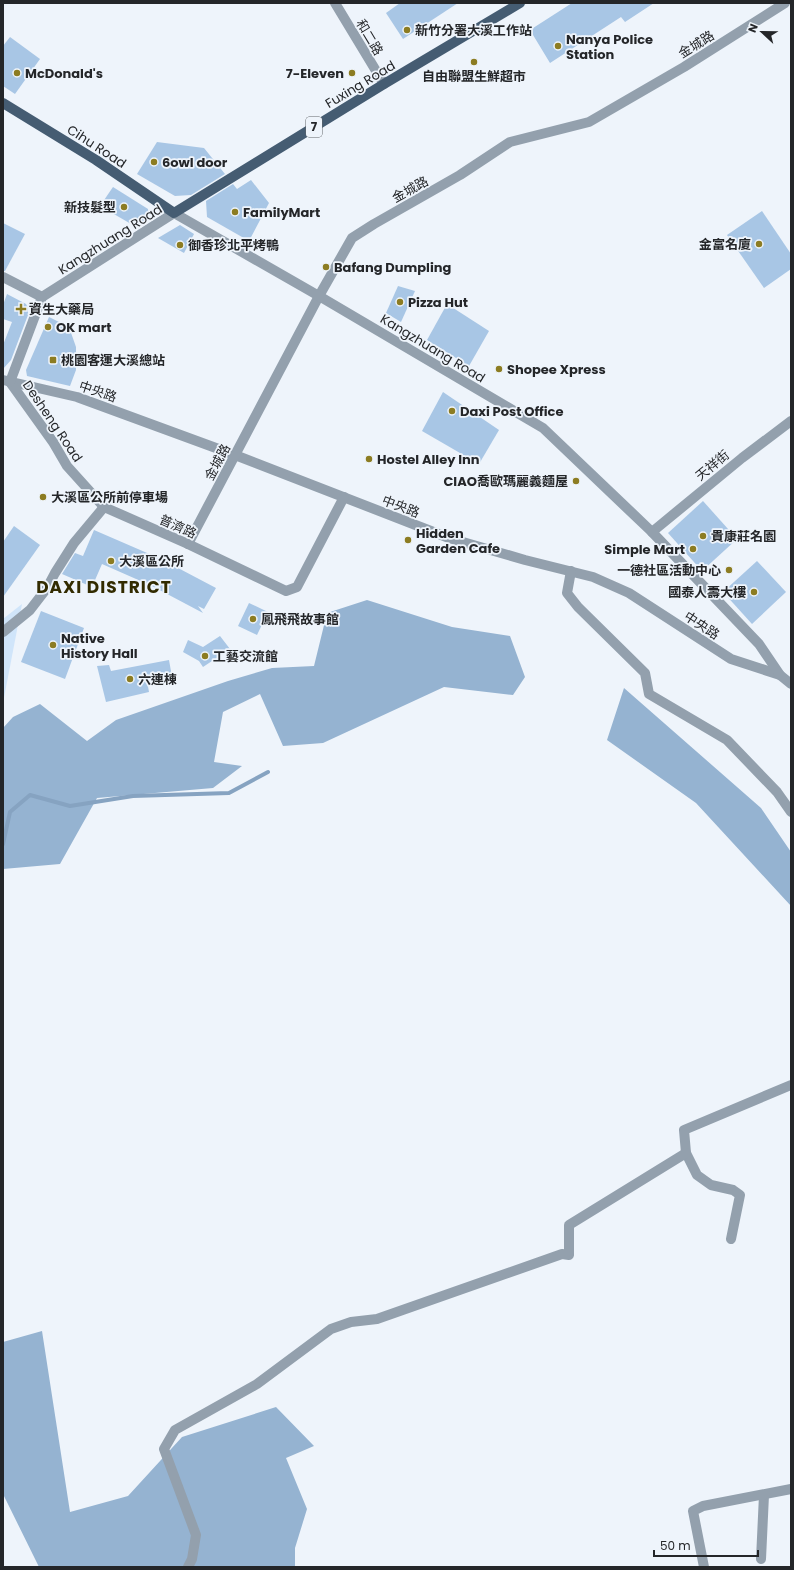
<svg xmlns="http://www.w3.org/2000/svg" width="794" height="1570" viewBox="0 0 794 1570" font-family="Poppins,'Noto Sans TC',sans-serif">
<rect width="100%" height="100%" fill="#eef4fb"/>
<polygon fill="#d0e5fa" points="22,604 3,703 3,619"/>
<g fill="#95b3d1">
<polygon points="367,600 452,627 510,636 525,677 513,695 444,687 323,743 283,746 260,694 223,712 214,762 242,766 213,788 97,798 60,864 3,869 3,728 13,717 40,704 87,741 116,720 228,681 272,668 314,666 327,613"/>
<polygon points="624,688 761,808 791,852 791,906 696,803 607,740"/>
<polygon points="42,1331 70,1512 128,1496 182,1437 276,1407 314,1446 286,1458 307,1509 295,1548 295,1567 39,1567 3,1494 3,1342"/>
</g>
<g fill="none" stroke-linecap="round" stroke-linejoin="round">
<polyline stroke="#86a3c1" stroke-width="4" points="3,844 10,812 30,795 70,806 133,796 229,793 268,772"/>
</g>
<g fill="#a8c6e5">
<polygon points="400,3 458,3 403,39 386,13"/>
<polygon points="572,3 654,3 625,22 621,17 550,63 530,30"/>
<polygon points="10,37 40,59 15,94 3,86 3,46"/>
<polygon points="157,142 204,148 225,174 191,195 175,196 137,174"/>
<polygon points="251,180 269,203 249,241 207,217 206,201 233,184 237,189"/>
<polygon points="113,187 148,209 149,220 147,222 138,228 100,206"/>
<polygon points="762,211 791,254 791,269 764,288 727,235"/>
<polygon points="3,223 25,234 5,271 3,271"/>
<polygon points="180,225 194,234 184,253 158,238"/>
<polygon points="398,286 415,291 401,322 386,313"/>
<polygon points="7,294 26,304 28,308 28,315 11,360 3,369 3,345 12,322 3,319 3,305"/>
<polygon points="447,304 489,331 469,366 427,340"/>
<polygon points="49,317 69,327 76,347 76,370 70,386 27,376 26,370"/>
<polygon points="443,392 499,430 479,464 422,431"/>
<polygon points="703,501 737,539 702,571 668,533"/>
<polygon points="14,526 40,545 3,597 3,542"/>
<polygon points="94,530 161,559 216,588 204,609 198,606 203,613 152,586 102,564 92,587 62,574 75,553 83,556"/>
<polygon points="757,561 786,592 752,624 723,592"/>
<polygon points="249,603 268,612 257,635 238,626"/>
<polygon points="41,611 84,628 65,679 21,662"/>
<polygon points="220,636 230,649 203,667 199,661 183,652 188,640 203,647"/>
<polygon points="169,660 172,677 147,681 149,692 106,702 97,666 109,665 111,671"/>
</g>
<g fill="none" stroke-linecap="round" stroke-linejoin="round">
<g stroke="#93a0ad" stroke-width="10">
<polyline points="335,3 384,84"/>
<polyline points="3,277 42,297"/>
<polyline points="42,297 174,213"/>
<polyline points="3,380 77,397 235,455 449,538 525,560 593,577 629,593 731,659 780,675"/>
<polyline points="10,382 53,442 67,466 104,507 188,544 286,591 297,587 344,497"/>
<polyline points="10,382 42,297"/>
<polyline points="652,532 742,458 791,421"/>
<polyline points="188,544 319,296 352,238 374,224 460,175 510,142 589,122 684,67 785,3"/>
<polyline points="571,571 567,593 578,607 645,673 649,694 727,740 777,792 791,812"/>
<polyline points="3,632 30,610 47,588 55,573 74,543 104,507"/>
<polyline points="731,1239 740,1195 733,1190 711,1185 697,1175 686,1153 684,1130 791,1085"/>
<polyline points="761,1559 764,1495"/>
<polyline points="188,1567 192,1559 196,1535 164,1449 175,1430 257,1384 331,1329 351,1322 377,1319 562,1254 569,1255 569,1225 686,1153"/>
<polyline points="704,1567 693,1511 703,1506 791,1489"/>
</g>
<polyline stroke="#93a0ad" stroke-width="10" points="174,213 319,296 543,428 652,532 759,644 780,675 791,684"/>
<polyline stroke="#455c72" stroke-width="10" points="3,103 96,160 174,213 384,84 520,3"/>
</g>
<g fill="#8c7c22" stroke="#eef4fb" stroke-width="1.5">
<circle cx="407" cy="30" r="4"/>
<circle cx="558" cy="46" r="4"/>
<circle cx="474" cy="62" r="4"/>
<circle cx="17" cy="73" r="4"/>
<circle cx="352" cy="73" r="4"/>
<circle cx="154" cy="162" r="4"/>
<circle cx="124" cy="207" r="4"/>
<circle cx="235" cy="212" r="4"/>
<circle cx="759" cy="244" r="4"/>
<circle cx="180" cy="245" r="4"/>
<circle cx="326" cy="267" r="4"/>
<circle cx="400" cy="302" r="4"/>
<path d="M19 303h4v4h4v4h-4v4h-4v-4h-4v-4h4z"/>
<circle cx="48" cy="327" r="4"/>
<rect x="49" y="356" width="8" height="8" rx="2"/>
<circle cx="499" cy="369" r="4"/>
<circle cx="452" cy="411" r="4"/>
<circle cx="369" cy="459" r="4"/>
<circle cx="576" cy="481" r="4"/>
<circle cx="43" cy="497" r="4"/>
<circle cx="703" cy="536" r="4"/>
<circle cx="408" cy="540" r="4"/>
<circle cx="693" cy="549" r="4"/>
<circle cx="111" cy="561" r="4"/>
<circle cx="729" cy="570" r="4"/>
<circle cx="754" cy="592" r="4"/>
<circle cx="253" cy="619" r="4"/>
<circle cx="53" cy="645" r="4"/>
<circle cx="205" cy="656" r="4"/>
<circle cx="130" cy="679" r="4"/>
</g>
<g text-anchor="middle" stroke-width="3.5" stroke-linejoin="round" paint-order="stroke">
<rect fill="#eef4fb" stroke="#616468" stroke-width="1" x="306" y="117" width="16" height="20" rx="3"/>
<g font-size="12" font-weight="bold" fill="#242629">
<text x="314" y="131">7</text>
</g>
<g font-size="13" font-weight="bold" fill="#242629" stroke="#eef4fb" text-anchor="start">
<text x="415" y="35">新竹分署大溪工作站</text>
<text x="566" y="44">Nanya Police<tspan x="566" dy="15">Station</tspan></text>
<text x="25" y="78">McDonald's</text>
<text x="344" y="78" text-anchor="end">7-Eleven</text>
<text x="474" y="81" text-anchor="middle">自由聯盟生鮮超市</text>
<text x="162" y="167">6owl door</text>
<text x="116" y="212" text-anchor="end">新技髮型</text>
<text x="243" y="217">FamilyMart</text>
<text x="751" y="249" text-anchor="end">金富名廈</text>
<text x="188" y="250">御香珍北平烤鴨</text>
<text x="334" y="272">Bafang Dumpling</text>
<text x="408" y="307">Pizza Hut</text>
<text x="29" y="314">資生大藥局</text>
<text x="56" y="332">OK mart</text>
<text x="61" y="365">桃園客運大溪總站</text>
<text x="507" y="374">Shopee Xpress</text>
<text x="460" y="416">Daxi Post Office</text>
<text x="377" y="464">Hostel Alley Inn</text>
<text x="568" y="486" text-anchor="end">CIAO喬歐瑪麗義麵屋</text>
<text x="51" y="502">大溪區公所前停車場</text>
<text x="416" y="538">Hidden<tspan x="416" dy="15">Garden Cafe</tspan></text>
<text x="711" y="541">貴康莊名園</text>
<text x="685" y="554" text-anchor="end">Simple Mart</text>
<text x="119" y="566">大溪區公所</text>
<text x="721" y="575" text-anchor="end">一德社區活動中心</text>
<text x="746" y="597" text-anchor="end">國泰人壽大樓</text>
<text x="261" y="624">鳳飛飛故事館</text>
<text x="61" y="643">Native<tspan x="61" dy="15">History Hall</tspan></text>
<text x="213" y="661">工藝交流館</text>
<text x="138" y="684">六連棟</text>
</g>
<g font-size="13" fill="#242629" stroke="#eef4fb">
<text transform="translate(370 37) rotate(59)" y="5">和二路</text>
<text transform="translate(696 44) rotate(-32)" y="5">金城路</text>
<text transform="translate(360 84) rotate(-31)" y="5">Fuxing Road</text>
<text transform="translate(97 146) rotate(33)" y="5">Cihu Road</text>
<text transform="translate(410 189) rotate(-29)" y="5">金城路</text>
<text transform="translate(110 239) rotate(-32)" y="5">Kangzhuang Road</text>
<text transform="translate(433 348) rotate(31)" y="5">Kangzhuang Road</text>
<text transform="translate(98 391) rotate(19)" y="5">中央路</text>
<text transform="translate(53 421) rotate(56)" y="5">Desheng Road</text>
<text transform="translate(217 462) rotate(-62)" y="5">金城路</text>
<text transform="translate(712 465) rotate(-40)" y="5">天祥街</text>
<text transform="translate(401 506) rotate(21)" y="5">中央路</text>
<text transform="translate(178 526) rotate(24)" y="5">普濟路</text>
<text transform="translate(702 625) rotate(33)" y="5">中央路</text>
</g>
<g font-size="17" font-weight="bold" letter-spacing="1" fill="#322b00" stroke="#eef4fb">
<text x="104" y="593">DAXI DISTRICT</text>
</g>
</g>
<rect width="794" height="1570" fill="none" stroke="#242629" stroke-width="8"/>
<g transform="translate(762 32) rotate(292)" stroke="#eef4fb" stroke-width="3" paint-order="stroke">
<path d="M0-3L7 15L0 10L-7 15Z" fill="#242629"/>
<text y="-6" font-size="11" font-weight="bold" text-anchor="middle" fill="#242629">N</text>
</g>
<path d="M654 1550v6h104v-6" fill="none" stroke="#242629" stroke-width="2"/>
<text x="660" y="1550" font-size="12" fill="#242629" stroke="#eef4fb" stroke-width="3" paint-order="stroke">50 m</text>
</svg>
